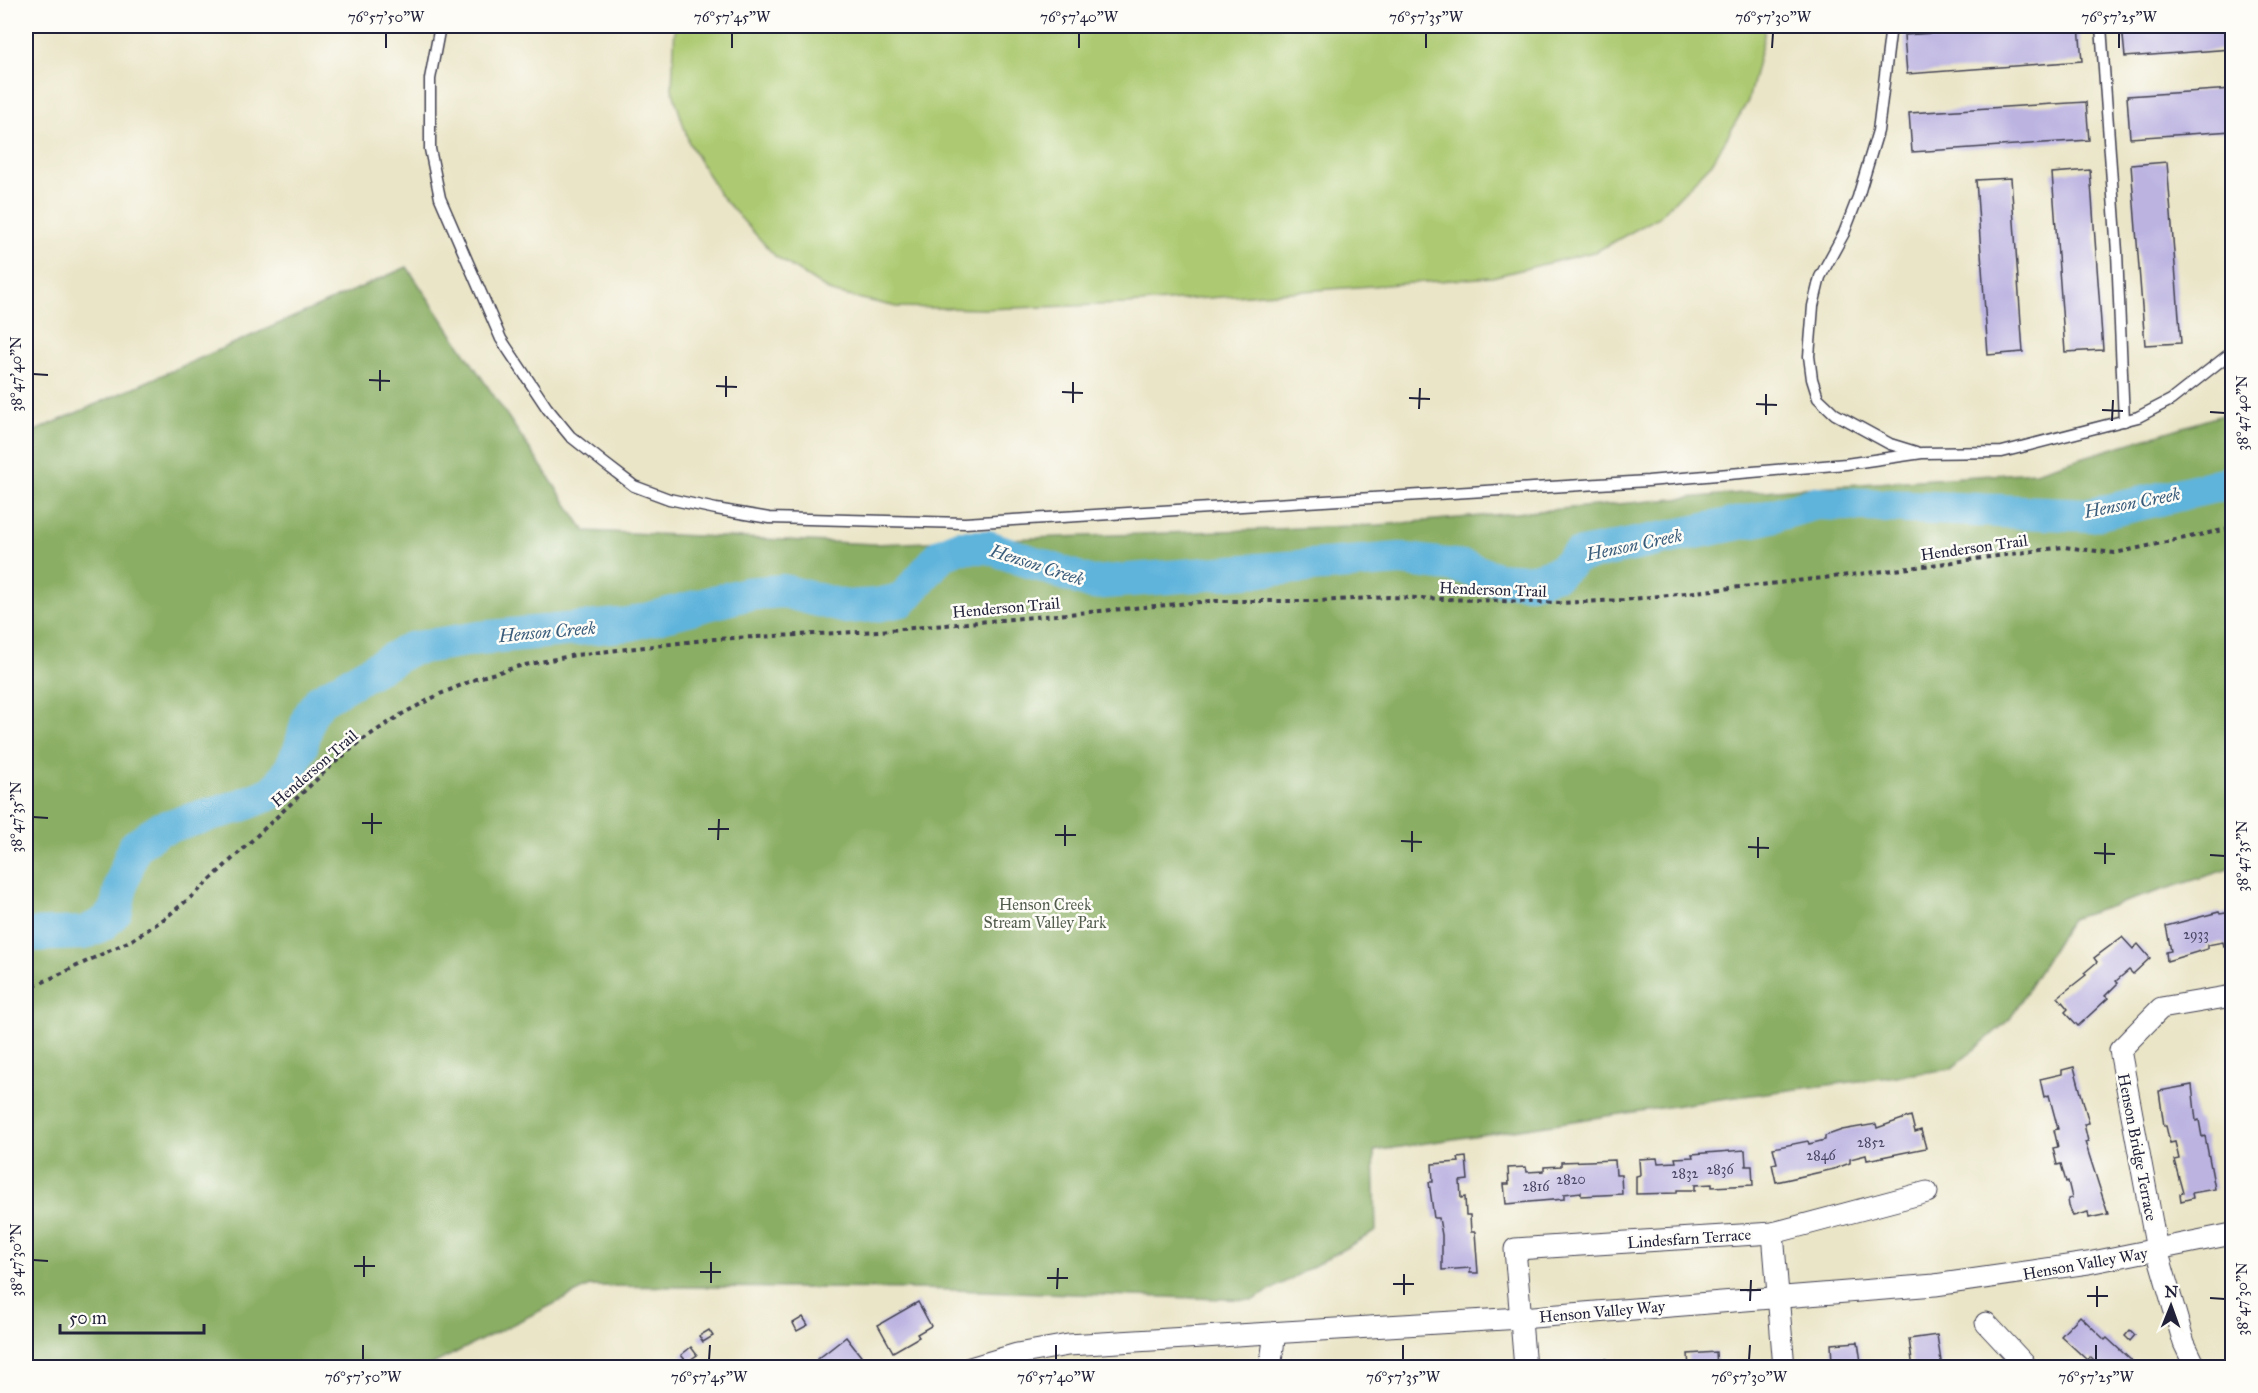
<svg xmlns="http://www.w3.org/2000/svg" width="2258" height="1393" viewBox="0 0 2258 1393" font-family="'IM FELL Great Primer',serif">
<rect width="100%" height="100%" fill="#fdfcf7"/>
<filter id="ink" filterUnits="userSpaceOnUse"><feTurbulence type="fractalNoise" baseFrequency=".0167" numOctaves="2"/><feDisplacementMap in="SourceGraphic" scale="12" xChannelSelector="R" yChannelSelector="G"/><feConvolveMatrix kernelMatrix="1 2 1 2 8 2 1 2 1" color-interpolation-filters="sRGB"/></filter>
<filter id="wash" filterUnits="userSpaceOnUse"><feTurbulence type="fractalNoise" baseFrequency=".008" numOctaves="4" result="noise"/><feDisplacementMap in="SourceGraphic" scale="24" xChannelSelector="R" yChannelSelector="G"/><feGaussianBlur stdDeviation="1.35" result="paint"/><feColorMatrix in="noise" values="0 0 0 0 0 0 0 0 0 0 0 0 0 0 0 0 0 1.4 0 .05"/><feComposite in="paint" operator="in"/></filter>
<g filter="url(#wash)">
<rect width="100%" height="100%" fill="#eae5c7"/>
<polygon fill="#adca72" stroke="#687656" stroke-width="1.5" points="675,26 1764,26 1764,36 1748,101 1712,163 1659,217 1597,251 1492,277 1126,304 984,309 897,307 831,292 775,256 720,195 689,143 672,89"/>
<polygon fill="#8aae64" stroke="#566850" stroke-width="1.5" points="407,267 585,531 875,544 1379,525 1788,489 2035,472 2232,412 2232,868 2071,919 2010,1019 1951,1069 1713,1100 1374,1151 1376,1231 1253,1300 922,1289 590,1286 427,1367 26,1367 26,435"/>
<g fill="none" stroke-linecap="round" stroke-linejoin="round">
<polyline stroke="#5eb4db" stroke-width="34" points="26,935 84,933 103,924 116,911 122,882 134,847 159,829 237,807 274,792 288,774 301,747 309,716 320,700 410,649 479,638 630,624 746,594 783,591 846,607 876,605 902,600 941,555 960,547 988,547 1092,583 1400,559 1464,567 1497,579 1530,581 1558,573 1577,556 1764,518 1817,503 2091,515 2232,482"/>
</g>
<g id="blocks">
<g fill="#bcb3e1">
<polygon points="2033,26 2079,26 2082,61 1907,74 1904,35"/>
<polygon points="2122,26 2232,26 2232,49 2125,57"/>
<polygon points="2232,89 2232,131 2130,138 2127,96"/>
<polygon points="2086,102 2089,140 1912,152 1909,113"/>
<polygon points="2167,162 2181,343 2145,345 2131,165"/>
<polygon points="2090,170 2103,350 2065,352 2052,173"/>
<polygon points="2011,178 2023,352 1988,355 1976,180"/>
<polygon points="2219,912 2220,914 2232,912 2232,944 2224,946 2223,942 2207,945 2207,949 2167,961 2166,952 2171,951 2166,926"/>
<polygon points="2122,937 2133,949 2138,944 2150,958 2133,974 2129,970 2116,981 2118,983 2105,996 2108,998 2078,1026 2065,1012 2068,1009 2058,997 2086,975 2084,973 2097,962 2094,958"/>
<polygon points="2074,1067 2089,1123 2084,1124 2088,1141 2085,1142 2108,1214 2089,1218 2088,1212 2073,1216 2069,1206 2068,1199 2072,1198 2068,1181 2066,1182 2061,1164 2057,1165 2053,1148 2058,1147 2054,1130 2058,1129 2049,1095 2044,1097 2040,1079 2062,1074 2062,1070"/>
<polygon points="2192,1085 2196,1121 2199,1120 2202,1137 2205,1136 2215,1189 2192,1193 2193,1198 2181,1201 2180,1194 2183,1193 2174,1160 2179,1159 2175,1142 2170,1143 2166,1126 2164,1126 2159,1091"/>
<polygon points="1911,1116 1915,1132 1921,1130 1926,1148 1867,1160 1866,1155 1850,1159 1850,1163 1834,1169 1776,1182 1772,1164 1777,1163 1773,1148 1808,1141 1809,1144 1825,1140 1825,1136 1842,1130 1876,1124 1877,1128"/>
<polygon points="1745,1150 1746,1166 1752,1166 1753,1185 1712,1187 1712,1184 1695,1185 1695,1190 1677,1190 1677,1193 1636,1194 1636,1176 1640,1175 1639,1159 1657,1158 1658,1163 1676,1162 1675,1158 1693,1157 1692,1154"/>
<polygon points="1466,1157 1468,1180 1460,1181 1461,1198 1465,1197 1466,1215 1470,1215 1471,1232 1475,1232 1478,1273 1470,1273 1470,1268 1442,1270 1442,1235 1439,1218 1434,1218 1429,1182 1433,1182 1432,1164 1459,1162 1458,1158"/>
<polygon points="1615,1160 1616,1175 1621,1175 1622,1194 1581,1196 1581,1192 1564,1194 1564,1199 1506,1204 1504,1184 1509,1184 1508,1168 1526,1167 1527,1172 1544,1171 1544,1167 1561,1166 1561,1162"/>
<polygon points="918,1302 931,1326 917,1334 919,1337 893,1352 878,1325"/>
<polygon points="2080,1316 2105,1340 2107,1338 2134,1363 2129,1368 2101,1368 2090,1357 2087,1360 2061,1336"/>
<polygon points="803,1317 808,1325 797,1331 793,1323"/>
<polygon points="709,1330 713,1336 703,1342 699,1336"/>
<polygon points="2130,1330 2135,1335 2130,1341 2125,1336"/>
<polygon points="1937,1335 1942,1368 1913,1368 1909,1339"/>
<polygon points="846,1337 867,1364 862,1368 824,1368 818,1359"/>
<polygon points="1858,1342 1862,1368 1836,1368 1835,1363 1832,1363 1831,1344"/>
<polygon points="691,1347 697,1355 687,1362 681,1355"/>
<polygon points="1716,1352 1717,1368 1689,1368 1688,1354"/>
<polygon points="1607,1359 1608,1368 1581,1368 1580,1361"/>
</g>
</g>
</g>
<g filter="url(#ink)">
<use href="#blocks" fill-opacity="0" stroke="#403f50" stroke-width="1.5"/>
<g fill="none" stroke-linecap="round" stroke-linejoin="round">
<defs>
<g id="service">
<polyline points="440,26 430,79 430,149 440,198 501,339 547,408 570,436 604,463 634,486 669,499 716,509 769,518 965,523 1648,481 1846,464 1922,453 2002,452 2138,417 2171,400 2232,352"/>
<polyline points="1891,26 1878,131 1858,197 1844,233 1820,277 1813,306 1809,356 1812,379 1818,398 1835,414 1890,444 1916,452"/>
<polyline points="2101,26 2117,252 2124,421"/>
</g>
<g id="minor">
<polyline points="1773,1233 1784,1368"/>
<polyline points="1986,1323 2028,1368"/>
<polyline points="970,1368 1017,1354 1068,1345 1521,1318 1935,1285 2088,1263 2232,1234"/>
<polyline points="1270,1368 1275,1333"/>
<polyline points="1525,1368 1515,1249 1773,1233 1927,1192"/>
<polyline points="2196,1368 2184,1343 2157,1250 2120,1050 2161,1008 2232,996"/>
</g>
</defs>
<use href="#service" stroke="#403f50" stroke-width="13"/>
<use href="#minor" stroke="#403f50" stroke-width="23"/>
<polyline stroke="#403f50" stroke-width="4" stroke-dasharray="4.5 4.5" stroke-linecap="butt" points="26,990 132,940 164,919 196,893 333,764 365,738 402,714 440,694 478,678 520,666 575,655 714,639 879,631 1211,601 1318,601 1389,597 1560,603 1623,600 1895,570 2063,547 2115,553 2232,528"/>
<use href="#service" stroke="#fff" stroke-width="10"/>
<use href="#minor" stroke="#fff" stroke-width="21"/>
</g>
</g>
<path fill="none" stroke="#22223b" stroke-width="2" d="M386 48V33M732 48V33M1079 48V33M1426 48V33M1772 48 1773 33M2119 48V33M33 374 48 375M369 380 390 381M716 386 737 387M380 391V370M1062 392 1083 393M726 397V376M1409 398 1430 399M1073 403V382M1756 404 1777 405M1419 409 1420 388M2102 410 2123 411M2210 412 2225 413M1766 415V394M2112 421 2113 400M33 817 48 818M362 823H382M708 829H729M372 834V813M1055 835H1076M718 840 719 819M1401 841 1422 842M1065 846V825M1748 847 1769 848M1412 852V831M2094 853 2115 854M2210 855 2225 856M1758 858V837M2105 864V843M33 1260 48 1261M354 1266H375M700 1272H721M364 1277V1256M1047 1278H1068M711 1283V1262M1393 1284H1414M1057 1289 1058 1268M1740 1290H1761M1404 1295V1274M2087 1296H2108M2210 1298 2225 1299M1750 1301 1751 1280M2097 1307V1286M363 1360V1345M709 1360 710 1345M1056 1360V1345M1403 1360V1345M1749 1360 1750 1345M2096 1360V1345"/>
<g text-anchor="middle" stroke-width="5" stroke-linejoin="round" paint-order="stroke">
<g font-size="14" fill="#484664">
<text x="2196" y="939">2933</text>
<text x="1871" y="1147">2852</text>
<text x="1821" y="1160">2846</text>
<text x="1720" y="1174">2836</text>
<text x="1685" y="1178">2832</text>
<text x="1571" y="1184">2820</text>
<text x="1536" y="1191">2816</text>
</g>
<g font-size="16" fill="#22223b" stroke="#fdfcf7">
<text transform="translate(1974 547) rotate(-8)" y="6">Henderson Trail</text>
<text transform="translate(1493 589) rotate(2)" y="6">Henderson Trail</text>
<text transform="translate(1006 607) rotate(-5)" y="6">Henderson Trail</text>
<text transform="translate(314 768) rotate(-41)" y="6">Henderson Trail</text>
<text transform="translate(2138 1147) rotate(79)" y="6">Henson Bridge Terrace</text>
<text transform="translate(1689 1238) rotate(-4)" y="6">Lindesfarn Terrace</text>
<text transform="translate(2085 1263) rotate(-10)" y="6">Henson Valley Way</text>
<text transform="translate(1602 1311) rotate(-5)" y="6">Henson Valley Way</text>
</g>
<g font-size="16" fill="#535d4e" stroke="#fdfcf7">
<text x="1045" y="910">Henson Creek<tspan x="1045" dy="18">Stream Valley Park</tspan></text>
</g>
<g font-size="18" font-style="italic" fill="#3a5c7b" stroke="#fdfcf7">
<text transform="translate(2132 503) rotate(-11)" y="6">Henson Creek</text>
<text transform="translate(1634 545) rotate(-12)" y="6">Henson Creek</text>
<text transform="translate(1037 565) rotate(18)" y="6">Henson Creek</text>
<text transform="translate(547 632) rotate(-5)" y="6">Henson Creek</text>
</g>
</g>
<rect width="2258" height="1393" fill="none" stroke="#fdfcf7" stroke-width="66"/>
<g transform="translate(2171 1306) rotate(1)" stroke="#fdfcf7" stroke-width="4.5" paint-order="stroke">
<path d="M0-4.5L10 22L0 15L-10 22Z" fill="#22223b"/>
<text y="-9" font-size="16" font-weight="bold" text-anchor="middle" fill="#22223b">N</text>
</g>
<path d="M60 1324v9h144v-9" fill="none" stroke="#22223b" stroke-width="3"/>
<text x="69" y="1324" font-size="18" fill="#22223b" stroke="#fdfcf7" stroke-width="4.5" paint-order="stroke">50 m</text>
<rect x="33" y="33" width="2192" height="1327" fill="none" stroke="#22223b" stroke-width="2"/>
<g font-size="15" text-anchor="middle" fill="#22223b">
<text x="386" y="22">76°57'50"W</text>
<text x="732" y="22">76°57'45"W</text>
<text x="1079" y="22">76°57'40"W</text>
<text x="1426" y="22">76°57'35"W</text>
<text x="1773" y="22">76°57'30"W</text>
<text x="2119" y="22">76°57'25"W</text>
<text transform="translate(16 374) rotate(-90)" y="5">38°47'40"N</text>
<text transform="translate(2242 413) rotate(-90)" y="5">38°47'40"N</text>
<text transform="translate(16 817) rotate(-90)" y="5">38°47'35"N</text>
<text transform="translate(2242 856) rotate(-90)" y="5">38°47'35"N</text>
<text transform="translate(16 1260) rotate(-90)" y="5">38°47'30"N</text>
<text transform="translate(2242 1299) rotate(-90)" y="5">38°47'30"N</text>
<text x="363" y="1382">76°57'50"W</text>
<text x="709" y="1382">76°57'45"W</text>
<text x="1056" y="1382">76°57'40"W</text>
<text x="1403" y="1382">76°57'35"W</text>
<text x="1749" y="1382">76°57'30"W</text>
<text x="2096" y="1382">76°57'25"W</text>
</g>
</svg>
